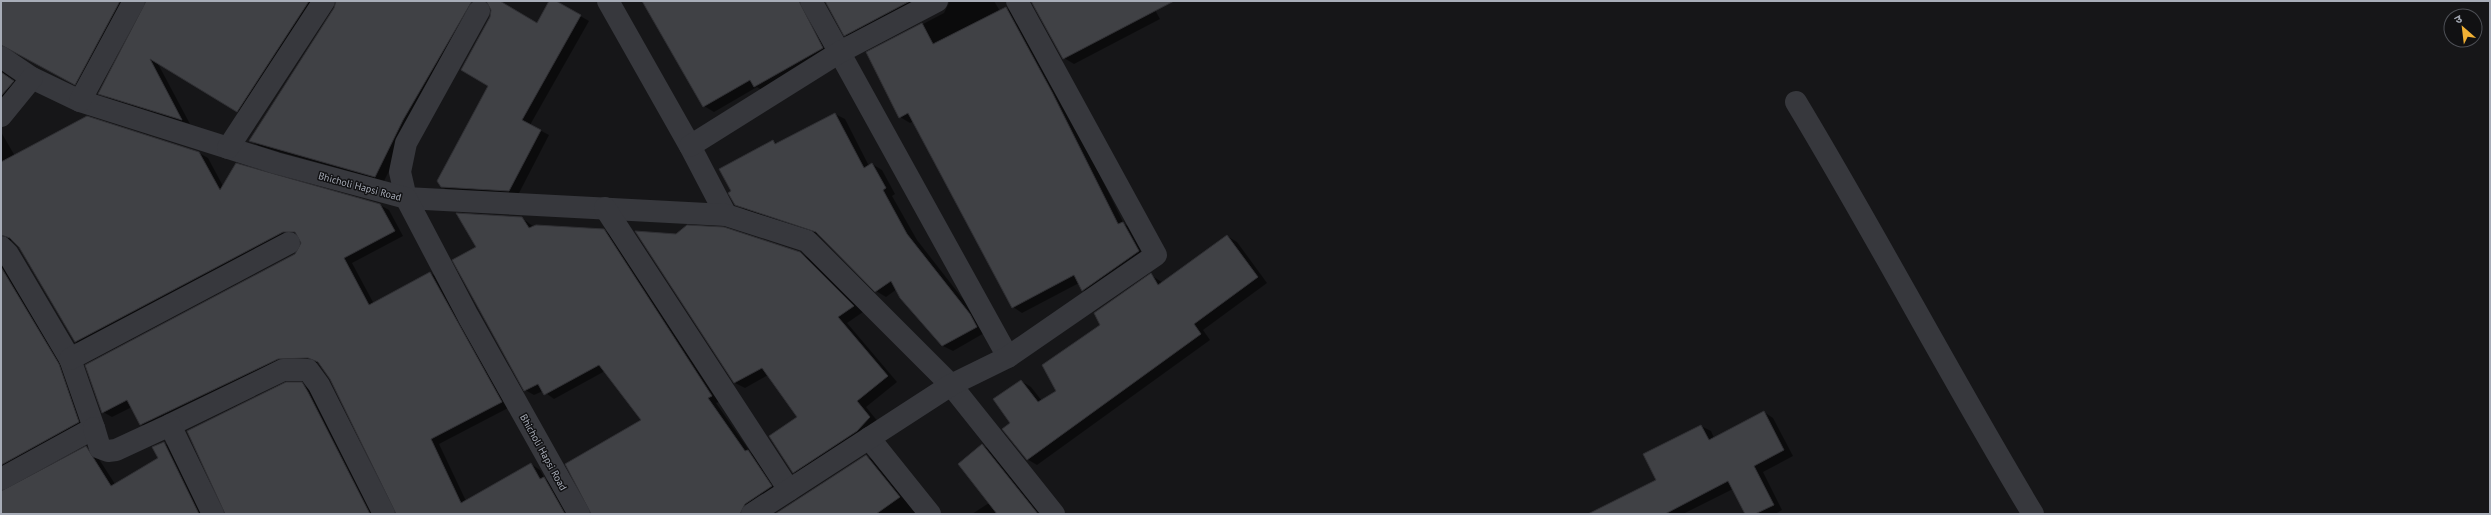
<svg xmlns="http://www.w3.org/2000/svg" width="2491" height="515" viewBox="0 0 2491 515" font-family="'PT Sans','Noto Sans Devanagari',sans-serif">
<rect width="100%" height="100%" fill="#161618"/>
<g fill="#0007">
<polygon points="1,1 131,1 84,89 12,49 1,54"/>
<polygon points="146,1 321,1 246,116 157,62 190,124 108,98 100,93 146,7"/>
<polygon points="336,1 498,1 537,25 550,1 554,1 589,21 530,125 549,135 518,195 451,192 442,187 489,86 491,4 482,5 412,125 384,181 259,146 251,141 335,8"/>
<polygon points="642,1 810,1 832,54 765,92 757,87 714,112 704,106"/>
<polygon points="826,1 930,1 855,41 845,35"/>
<polygon points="950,1 994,1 1000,11 1006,8 1016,14 1062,98 1124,224 1133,229 1149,257 1093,296 1083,290 1079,283 1022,313 1013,307 914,121 910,123 900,117 868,53 944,13"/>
<polygon points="1032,1 1150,1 1160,19 1074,64 1064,58"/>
<polygon points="1,70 22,86 1,114"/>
<polygon points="835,114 845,119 869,166 872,164 882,170 895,194 892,196 917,240 980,321 986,332 953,351 943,346 897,289 886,297 876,291 820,235 746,210 735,204 773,141 778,144"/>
<polygon points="1,132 15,156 199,153 208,158 223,186 380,205 389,210 403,236 352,263 374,304 430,273 439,278 510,407 439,444 466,501 531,464 540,470 545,479 552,483 570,514 396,514 396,508 331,379 318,363 287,363 150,429 141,424 132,407 112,417 103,412 296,255 303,243 299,237 84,347 75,342 18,245 12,240 1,243"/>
<polygon points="522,218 534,227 604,230 613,236 721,401 716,403 751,453 757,456 780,492 767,500 760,495 734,514 614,514 643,420 605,371 554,399 543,391 534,395 525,390 477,247"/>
<polygon points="637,232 800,253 810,259 863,312 847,323 897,382 866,407 879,423 803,478 793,472 798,417 768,375 745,388 735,383"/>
<polygon points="1227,236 1237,242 1267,283 1203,330 1210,340 1037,465 1027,459 1011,423 1021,381 1031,387 1042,401 1057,391 1102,325 1151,275 1163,283"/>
<polygon points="1,261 67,370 87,427 1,476"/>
<polygon points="301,384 310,389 375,514 225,514 225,508"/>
<polygon points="1764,412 1773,418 1793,456 1763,472 1782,510 1775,514 1746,514 1733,489 1683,514 1591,514 1657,481 1701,426 1711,431 1714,438"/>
<polygon points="164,443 173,448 205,514 1,514 1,491 7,491 86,448 95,453 115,484 159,459"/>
<polygon points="983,446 992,451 1042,514 972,514 989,503"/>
<polygon points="866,456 876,461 917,514 777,514"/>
</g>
<g fill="#404145" stroke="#303034">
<polygon points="1,1 120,1 75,85 1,45"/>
<polygon points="146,1 309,1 237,112 150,59 182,120 98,94"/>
<polygon points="336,1 472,1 403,120 375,177 249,141 334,8"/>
<polygon points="486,1 500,1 537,23 549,1 556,1 581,15 522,120 541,130 509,191 441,187 437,181 488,86 461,70 490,17 491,10"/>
<polygon points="642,1 799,1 823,48 754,87 750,80 703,107"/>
<polygon points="825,1 910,1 844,36"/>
<polygon points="1031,1 1174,1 1063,59"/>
<polygon points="1006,7 1052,92 1118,224 1123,222 1139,251 1082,291 1074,275 1012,308 908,113 899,118 866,52 922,23 933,44"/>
<polygon points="1,72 14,81 1,96"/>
<polygon points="835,113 864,168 872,163 886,188 883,190 907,234 970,314 977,327 942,346 900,298 891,281 875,292 816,232 735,205 728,193 731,191 719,169 773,140 775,144"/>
<polygon points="87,116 199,152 220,190 236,163 380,204 395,231 344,258 369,305 430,272 502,402 431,439 461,503 531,463 540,479 544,477 565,514 396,514 330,379 318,362 308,358 278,359 140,425 127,400 102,413 85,365 295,254 301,243 295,232 283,232 75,342 19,247 10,238 1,235 1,162"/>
<polygon points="456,213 522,217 529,228 536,225 604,229 712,396 708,398 745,451 748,450 772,486 745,504 740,514 591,514 565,464 641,420 599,365 544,395 538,384 524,391 452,260 476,247"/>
<polygon points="687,225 724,227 800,252 854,306 838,317 888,376 857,401 870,417 857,431 793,473 769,436 797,417 762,368 734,383 635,231 676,234"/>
<polygon points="1227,235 1258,277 1194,324 1201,334 1027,460 1002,429 1010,423 993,399 1021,380 1038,402 1056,391 1042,365 1100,325 1094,313 1151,273 1158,285"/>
<polygon points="1,267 59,364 79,422 1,465"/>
<polygon points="286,382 302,382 308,392 370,514 225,514 187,431"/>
<polygon points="1764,411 1784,450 1754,466 1774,505 1755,514 1745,514 1728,481 1665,514 1588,514 1656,480 1643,454 1701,425 1709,440"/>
<polygon points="164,442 199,514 1,514 1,491 86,446 111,486 158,458 152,447"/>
<polygon points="982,444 1038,514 997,514 958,464"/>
<polygon points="866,455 900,497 876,514 775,514"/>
</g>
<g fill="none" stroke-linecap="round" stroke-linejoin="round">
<g stroke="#37383d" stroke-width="22">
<polyline points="608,1 690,146 726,215"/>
<polyline points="811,1 1008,357"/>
<polyline points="479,11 406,143 400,172 406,198 726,215 807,241 951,385 1054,514"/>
<polyline points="1,57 32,78 80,101 276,163 406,198 468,316 579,514"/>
<polyline points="80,101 134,1"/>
<path d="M1796 102C1878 238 1951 378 2033 514"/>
<polyline points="1,116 32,78"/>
<polyline points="690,146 840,52 937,1"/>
<polyline points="228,148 324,1"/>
<polyline points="605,208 789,490"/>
<polyline points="1,247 8,254 70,359 94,428 1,479"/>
<polyline points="70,359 289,243"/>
<polyline points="170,425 283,370 308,370 319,385 384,514"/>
<polyline points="94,428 100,448 108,451 116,450 170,425 213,514"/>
<polyline points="869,438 930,514"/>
<polyline points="752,514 951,385 1008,357 1156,255 1017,1"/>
</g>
</g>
<g text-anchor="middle" stroke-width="3" stroke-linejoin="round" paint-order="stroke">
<g font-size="10" fill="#a8adb8" stroke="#111113">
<text transform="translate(360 186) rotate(15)" y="4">Bhicholi Hapsi Road</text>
<text transform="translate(544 452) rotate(61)" y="4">Bhicholi Hapsi Road</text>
</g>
</g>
<rect width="2491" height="515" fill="none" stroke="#a8adb8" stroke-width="4"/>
<g transform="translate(2463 28) rotate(332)"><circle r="19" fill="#111113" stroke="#4d4f55"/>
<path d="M0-3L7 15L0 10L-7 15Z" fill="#f2b134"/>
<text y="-6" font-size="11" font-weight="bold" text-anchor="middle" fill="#a8adb8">उ</text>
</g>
</svg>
